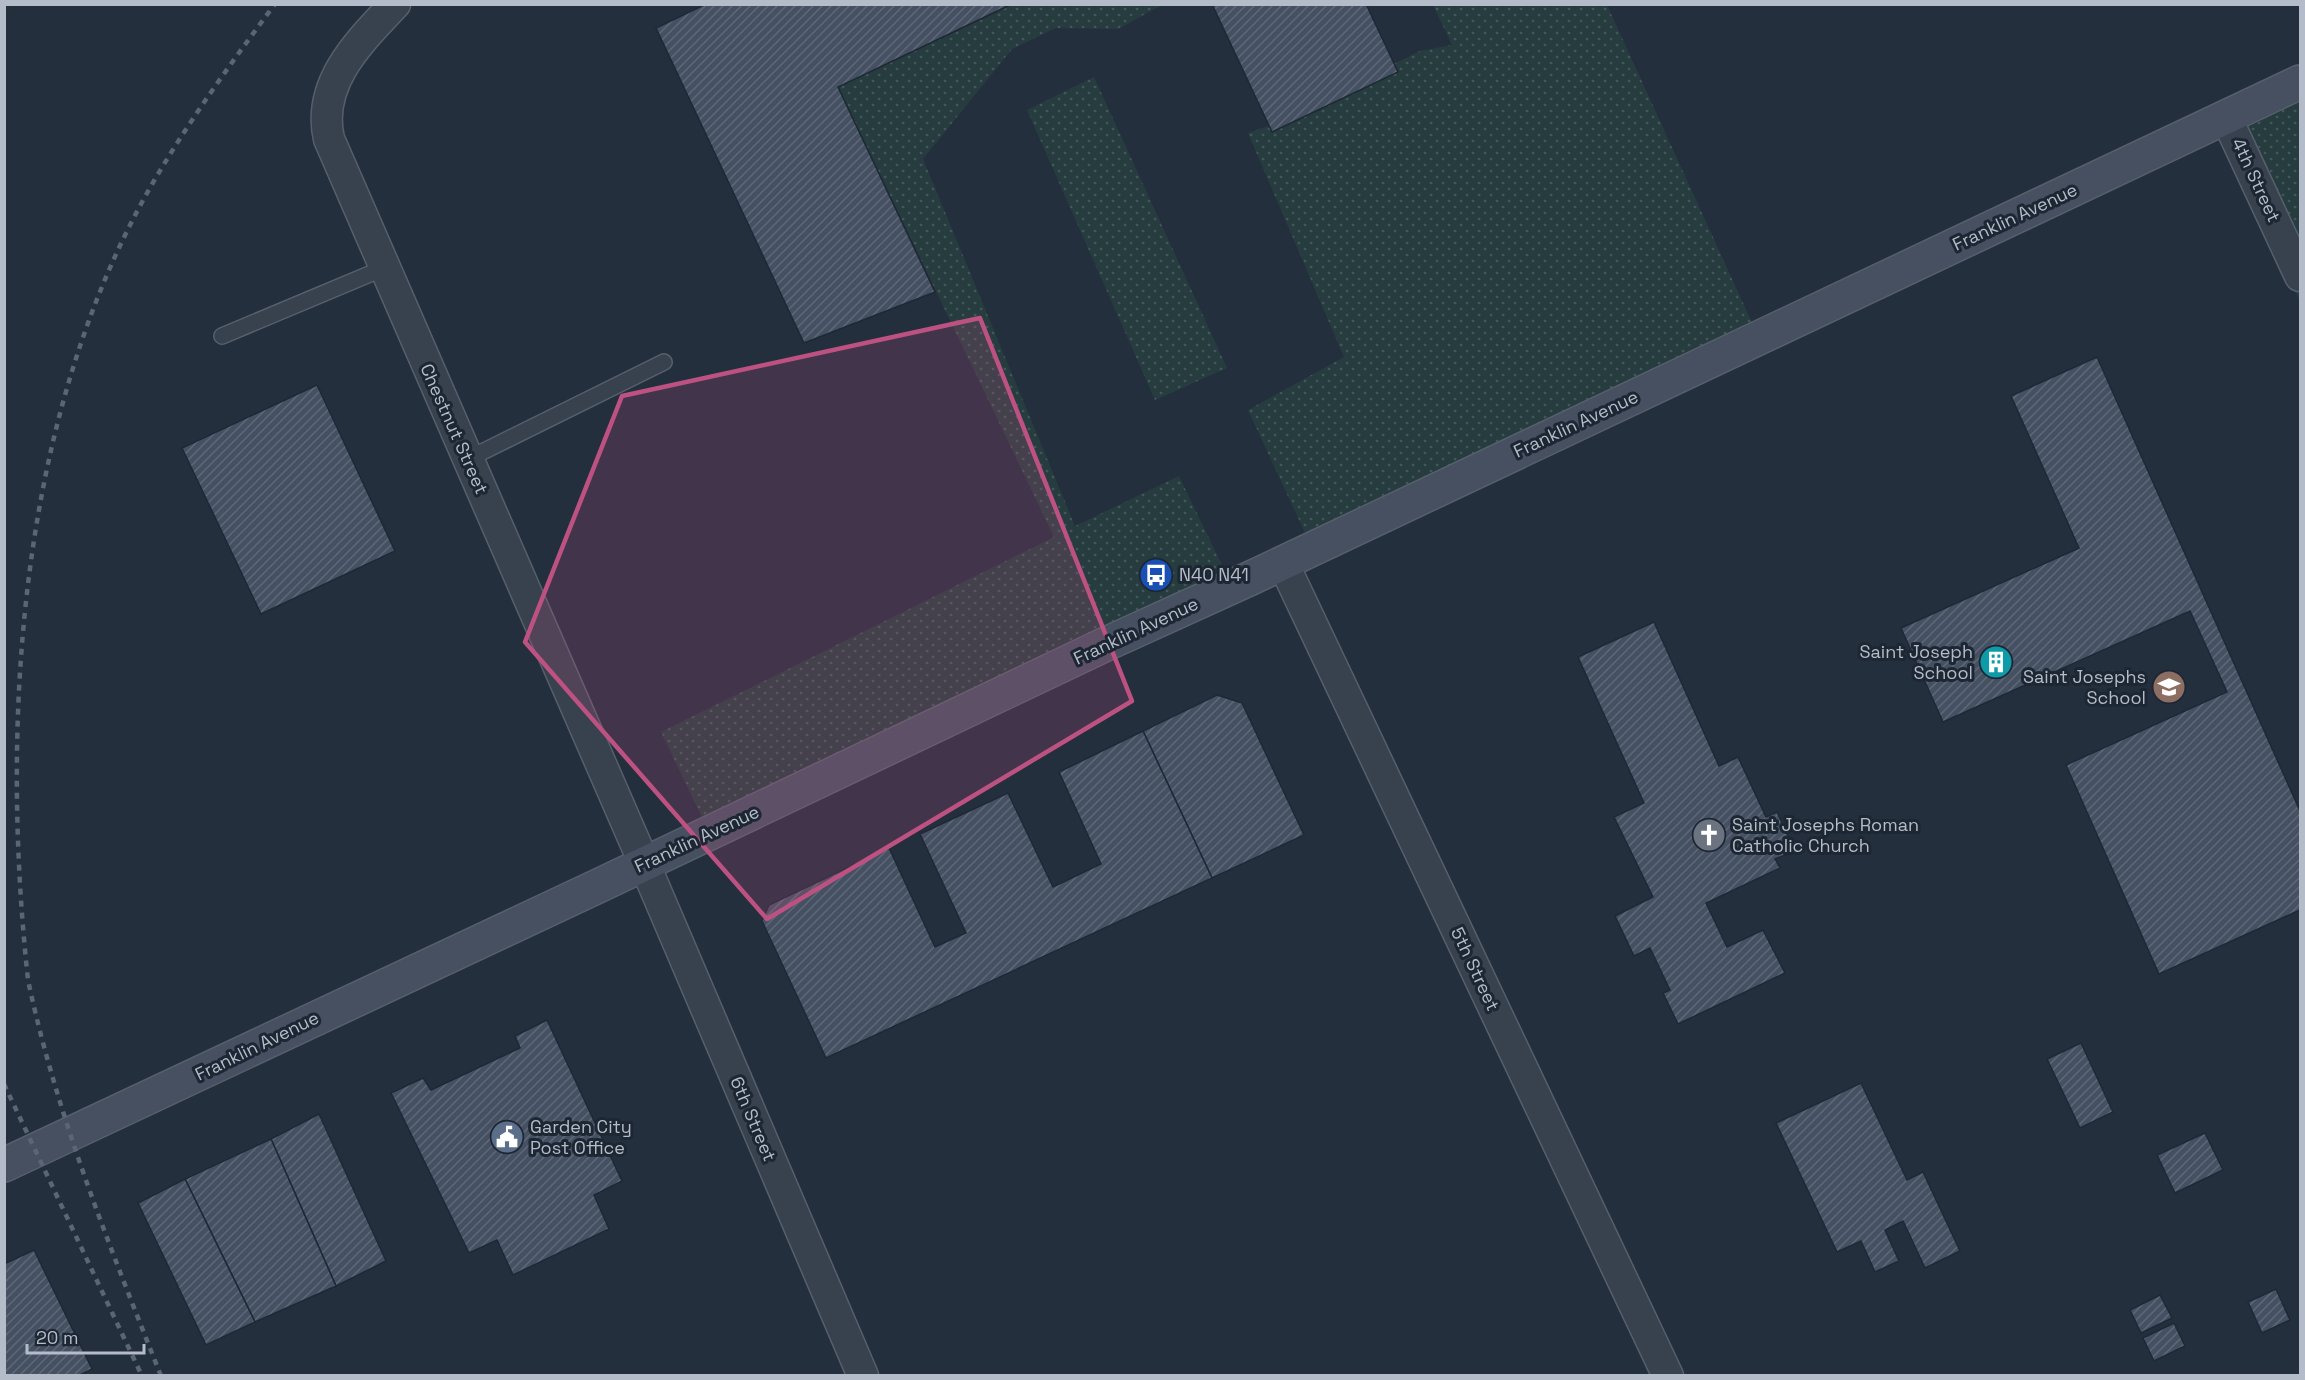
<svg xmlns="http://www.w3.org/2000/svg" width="2305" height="1380" viewBox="0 0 2305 1380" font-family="'Space Grotesk',sans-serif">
<defs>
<pattern id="grass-dots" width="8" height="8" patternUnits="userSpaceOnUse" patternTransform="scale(1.5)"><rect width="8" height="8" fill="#263c3f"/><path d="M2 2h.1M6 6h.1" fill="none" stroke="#435659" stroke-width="1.8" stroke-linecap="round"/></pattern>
<pattern id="building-hatch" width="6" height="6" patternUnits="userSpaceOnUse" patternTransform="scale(1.5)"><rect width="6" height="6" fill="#455162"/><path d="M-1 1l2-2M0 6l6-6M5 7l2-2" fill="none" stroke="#5d6877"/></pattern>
</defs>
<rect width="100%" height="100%" fill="#242f3e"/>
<g fill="url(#grass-dots)">
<polygon points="1012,5 1162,5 1118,29 1056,28 1012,49 923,159 1075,526 1179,476 1232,586 709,832 661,732 1054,537 838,87"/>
<polygon points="1433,5 1607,5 1759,338 1312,548 1248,410 1344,357 1248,133 1268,126 1420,51 1452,45"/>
<polygon points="2300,74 2300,301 2211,117"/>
<polygon points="1094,77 1227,368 1155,400 1027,110"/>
</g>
<g fill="url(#building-hatch)" stroke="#1f2835" stroke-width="1.5">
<polygon points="706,4 1012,4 838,87 935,292 804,343 656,28"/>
<polygon points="1212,4 1366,4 1398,72 1272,132"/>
<polygon points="2097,357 2300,811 2300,910 2159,974 2066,765 2227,692 2190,611 1943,722 1901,628 2079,548 2011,396"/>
<polygon points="317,385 395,551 261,614 182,448"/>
<polygon points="1654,622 1719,766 1738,757 1766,817 1777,812 1795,851 1775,859 1780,868 1706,903 1727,947 1763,930 1785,973 1678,1024 1663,993 1670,990 1650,948 1634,956 1615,916 1653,897 1614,817 1644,803 1578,657"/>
<polygon points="1217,695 1242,703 1304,835 1212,878 1143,731"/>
<polygon points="1143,731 1212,878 826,1058 762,921 769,905 889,848 935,947 966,933 920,834 1008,793 1053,887 1101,864 1059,772"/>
<polygon points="547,1020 622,1181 594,1195 609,1229 513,1275 497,1240 469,1253 391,1093 423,1078 431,1090 520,1048 515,1036"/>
<polygon points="2081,1043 2113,1112 2080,1128 2047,1059"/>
<polygon points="1861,1083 1907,1180 1923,1172 1960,1251 1925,1268 1903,1221 1885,1230 1899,1261 1875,1272 1861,1241 1837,1252 1776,1123"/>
<polygon points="319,1114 386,1261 336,1286 271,1139"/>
<polygon points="2205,1133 2223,1170 2175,1193 2157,1155"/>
<polygon points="271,1139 336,1286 255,1322 185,1179"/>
<polygon points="185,1179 255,1322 206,1345 138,1203"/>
<polygon points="34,1250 92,1369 78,1376 4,1376 4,1264"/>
<polygon points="2276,1289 2290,1320 2262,1333 2248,1302"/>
<polygon points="2160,1295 2172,1318 2141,1333 2130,1310"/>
<polygon points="2174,1323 2185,1346 2154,1361 2143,1338"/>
</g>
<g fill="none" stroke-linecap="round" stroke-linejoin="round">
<defs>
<g id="lane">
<polyline points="222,336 384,268"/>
<polyline points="468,459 664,362"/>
</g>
<g id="street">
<path d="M395 4C360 41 316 83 329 139L644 863 863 1376"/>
<polyline points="2226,117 2300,276"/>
<polyline points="1283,563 1668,1376"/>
</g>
<polyline id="secondary" points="4,1165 596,887 1106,644 1251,578 2300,82"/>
</defs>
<use href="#lane" stroke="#565f6c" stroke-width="18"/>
<use href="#street" stroke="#565f6c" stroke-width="33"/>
<use href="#secondary" stroke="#565f6c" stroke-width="36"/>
<use href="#lane" stroke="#38414e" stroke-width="15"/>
<use href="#street" stroke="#38414e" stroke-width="30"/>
<use href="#secondary" stroke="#465061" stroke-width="33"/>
<g stroke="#5a6575" stroke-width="4.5" stroke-dasharray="6 6" stroke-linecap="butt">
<polyline points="4,1084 142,1376"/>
<path d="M161 1376C110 1247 57 1117 28 980 0 721 19 416 151 186 188 122 231 63 275 4"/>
</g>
</g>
<path fill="#bd5182" fill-opacity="0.2" stroke="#bd5182" stroke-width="4.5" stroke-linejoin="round" d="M980 318 1132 701 767 919 525 642 622 396Z"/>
<defs>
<symbol id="bus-disc" viewBox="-11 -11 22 22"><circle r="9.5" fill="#1a4fb4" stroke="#1d2633"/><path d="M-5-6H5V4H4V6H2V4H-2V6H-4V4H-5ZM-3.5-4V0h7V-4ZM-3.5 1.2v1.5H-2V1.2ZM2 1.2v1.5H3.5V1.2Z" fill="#fff"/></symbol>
<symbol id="building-disc" viewBox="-11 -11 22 22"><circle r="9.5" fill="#0f9aa8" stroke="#1d2633"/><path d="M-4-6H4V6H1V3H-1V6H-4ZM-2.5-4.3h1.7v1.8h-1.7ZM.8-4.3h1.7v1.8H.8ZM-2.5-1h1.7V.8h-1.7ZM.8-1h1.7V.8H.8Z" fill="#fff"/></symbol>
<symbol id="school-disc" viewBox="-11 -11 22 22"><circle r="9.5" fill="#8d6e63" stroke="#1d2633"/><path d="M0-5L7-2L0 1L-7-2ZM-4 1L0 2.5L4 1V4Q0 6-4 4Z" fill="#fff"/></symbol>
<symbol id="church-disc" viewBox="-11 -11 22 22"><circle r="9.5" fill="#6b7280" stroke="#1d2633"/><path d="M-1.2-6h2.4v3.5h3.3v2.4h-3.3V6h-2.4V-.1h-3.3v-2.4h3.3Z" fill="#fff"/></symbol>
<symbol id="civic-disc" viewBox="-11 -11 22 22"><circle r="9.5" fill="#5c6f8a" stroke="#1d2633"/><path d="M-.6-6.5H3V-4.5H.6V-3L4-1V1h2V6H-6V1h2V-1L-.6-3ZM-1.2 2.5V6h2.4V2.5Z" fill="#fff"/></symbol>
</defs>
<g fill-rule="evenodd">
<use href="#bus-disc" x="1137" y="556" width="38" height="38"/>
<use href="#building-disc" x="1977" y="643" width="38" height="38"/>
<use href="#school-disc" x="2150" y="668" width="38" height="38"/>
<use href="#church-disc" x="1690" y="816" width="38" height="38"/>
<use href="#civic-disc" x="488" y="1118" width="38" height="38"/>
</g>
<g text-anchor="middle" stroke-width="6" stroke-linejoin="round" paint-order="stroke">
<g font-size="18" fill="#b4bcc9" stroke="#1d2633">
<text transform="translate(2256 180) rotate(65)" y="6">4th Street</text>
<text transform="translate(2015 217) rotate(-25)" y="6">Franklin Avenue</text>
<text transform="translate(1576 424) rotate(-25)" y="6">Franklin Avenue</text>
<text transform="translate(454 429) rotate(66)" y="6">Chestnut Street</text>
<text transform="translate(1136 631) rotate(-25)" y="6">Franklin Avenue</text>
<text transform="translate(697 839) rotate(-25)" y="6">Franklin Avenue</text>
<text transform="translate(1475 969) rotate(65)" y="6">5th Street</text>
<text transform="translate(257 1046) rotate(-26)" y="6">Franklin Avenue</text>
<text transform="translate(753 1119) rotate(67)" y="6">6th Street</text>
</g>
<g font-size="18" fill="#b4bcc9" stroke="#1d2633" text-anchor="start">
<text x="1179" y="581">N40 N41</text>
<text x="1973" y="658" text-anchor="end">Saint Joseph<tspan x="1973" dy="21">School</tspan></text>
<text x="2146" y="683" text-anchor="end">Saint Josephs<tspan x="2146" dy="21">School</tspan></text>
<text x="1732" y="831">Saint Josephs Roman<tspan x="1732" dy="21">Catholic Church</tspan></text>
<text x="530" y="1133">Garden City<tspan x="530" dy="21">Post Office</tspan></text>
</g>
</g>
<rect width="2305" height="1380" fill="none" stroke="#b4bcc9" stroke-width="12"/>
<path d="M27 1344v9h117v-9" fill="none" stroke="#b4bcc9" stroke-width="3"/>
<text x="36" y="1344" font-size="18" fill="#b4bcc9" stroke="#1d2633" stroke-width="4.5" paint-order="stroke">20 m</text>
</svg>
